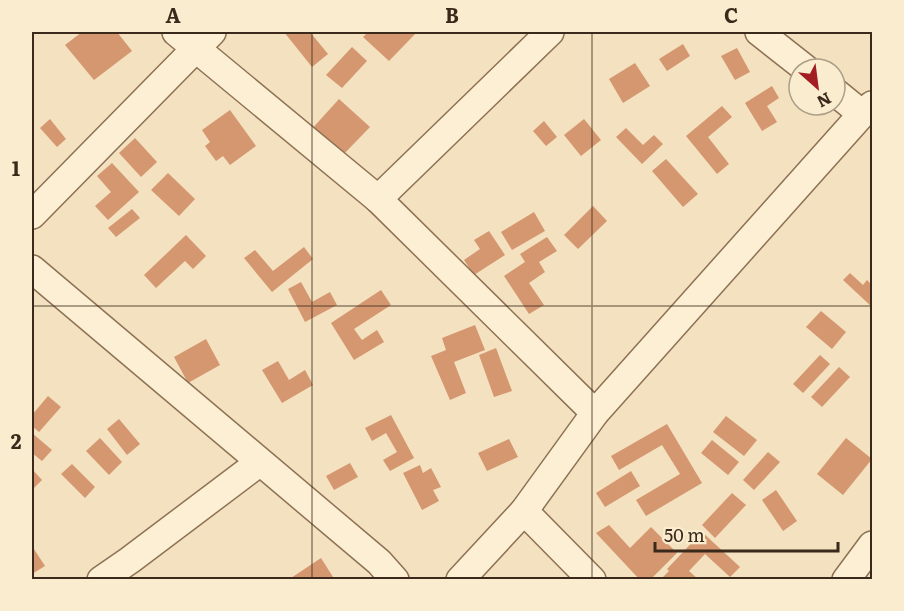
<svg xmlns="http://www.w3.org/2000/svg" width="904" height="611" viewBox="0 0 904 611" font-family="Literata,serif">
<rect width="100%" height="100%" fill="#f3e1bf"/>
<g fill="#d59770">
<polygon points="82,32 117,32 132,51 94,80 65,45"/>
<polygon points="284,32 310,32 328,54 312,67"/>
<polygon points="368,32 417,32 389,61 363,37"/>
<polygon points="683,44 690,56 667,71 659,59"/>
<polygon points="352,47 367,61 342,88 326,75"/>
<polygon points="737,48 750,72 735,80 721,56"/>
<polygon points="635,63 650,86 623,103 609,79"/>
<polygon points="772,86 779,98 767,106 777,122 762,131 745,103"/>
<polygon points="339,99 370,127 340,158 310,131"/>
<polygon points="722,106 732,117 708,137 729,164 717,174 686,136"/>
<polygon points="230,110 256,146 230,165 223,156 216,161 205,146 210,142 202,130"/>
<polygon points="50,119 66,139 57,147 40,128"/>
<polygon points="584,119 601,140 581,156 564,135"/>
<polygon points="544,121 557,137 546,146 533,131"/>
<polygon points="626,128 643,145 654,135 663,144 642,164 616,137"/>
<polygon points="135,138 157,162 141,177 119,153"/>
<polygon points="666,159 698,194 683,207 652,171"/>
<polygon points="112,163 139,192 108,220 95,206 111,192 97,176"/>
<polygon points="168,173 195,199 179,216 151,190"/>
<polygon points="593,206 607,221 578,249 564,235"/>
<polygon points="132,209 140,218 116,237 108,228"/>
<polygon points="534,212 545,231 512,250 501,232"/>
<polygon points="489,231 505,255 474,275 464,260 480,249 474,240"/>
<polygon points="186,235 206,256 193,269 185,261 156,288 144,275"/>
<polygon points="547,237 557,251 539,262 545,272 529,283 544,305 529,314 504,276 525,262 520,254"/>
<polygon points="304,247 313,259 272,292 244,258 255,250 273,271"/>
<polygon points="850,273 863,285 867,280 872,285 872,307 843,280"/>
<polygon points="301,282 312,302 330,292 337,305 305,322 288,289"/>
<polygon points="381,290 391,305 354,329 362,340 377,330 384,342 354,360 331,323"/>
<polygon points="821,311 846,332 832,349 806,327"/>
<polygon points="475,325 485,350 454,362 466,393 450,400 431,356 446,350 442,338"/>
<polygon points="206,339 220,365 188,383 174,357"/>
<polygon points="496,348 512,391 494,397 479,355"/>
<polygon points="820,355 830,364 803,393 793,384"/>
<polygon points="278,361 289,380 305,370 313,385 282,403 262,370"/>
<polygon points="839,367 850,377 822,407 811,397"/>
<polygon points="48,396 61,407 39,432 32,426 32,415"/>
<polygon points="391,415 414,458 390,471 383,460 397,452 386,433 372,441 365,428"/>
<polygon points="726,416 757,440 744,456 713,432"/>
<polygon points="119,419 140,444 127,455 107,429"/>
<polygon points="667,424 702,483 646,516 636,500 680,474 662,445 619,470 611,456"/>
<polygon points="32,433 52,450 42,461 32,453"/>
<polygon points="100,438 122,462 109,475 86,451"/>
<polygon points="846,438 872,459 843,495 817,474"/>
<polygon points="509,439 518,457 487,471 478,453"/>
<polygon points="712,440 739,462 728,475 701,453"/>
<polygon points="768,452 780,462 754,490 743,480"/>
<polygon points="350,463 358,477 334,490 326,476"/>
<polygon points="72,464 95,487 85,498 61,474"/>
<polygon points="420,465 423,473 431,468 441,487 433,490 439,501 422,510 403,473"/>
<polygon points="32,469 42,480 32,490"/>
<polygon points="631,471 640,486 605,507 596,493"/>
<polygon points="776,490 797,521 783,531 762,500"/>
<polygon points="732,493 746,505 715,538 702,525"/>
<polygon points="609,525 630,548 651,527 677,553 650,580 640,580 596,533"/>
<polygon points="702,532 740,567 730,577 705,554 689,571 699,580 666,580 663,577 669,571 667,569"/>
<polygon points="32,546 45,566 32,574"/>
<polygon points="321,558 333,577 330,580 293,580 291,578"/>
</g>
<g fill="none" stroke-linecap="round" stroke-linejoin="round">
<defs>
<g id="street">
<polyline points="176,32 378,199 595,413"/>
<polyline points="759,32 806,69"/>
<polyline points="835,92 862,114"/>
<polyline points="378,199 550,32"/>
<polyline points="32,215 212,32"/>
<polyline points="32,269 379,562 395,580"/>
<polyline points="524,511 592,580"/>
<polyline points="101,580 130,560 260,462"/>
<polyline points="460,580 524,511 595,413 862,114 872,105"/>
<polyline points="846,580 872,545"/>
</g>
</defs>
<use href="#street" stroke="#8d7155" stroke-width="30"/>
<use href="#street" stroke="#fdefd3" stroke-width="27"/>
</g>
<path fill="none" stroke="#3b2a1b" stroke-width="1.5" stroke-opacity="0.55" d="M312 32V580M592 32V580M32 306H872"/>
<rect width="904" height="611" fill="none" stroke="#f9eccf" stroke-width="66"/>
<g transform="translate(817 87) rotate(152)"><circle r="28" fill="#f9eccf" stroke="#ad9e87" stroke-width="1.5"/>
<path d="M0-4.5L10 22L0 15L-10 22Z" fill="#a31e23"/>
<text y="-9" font-size="16" font-weight="bold" text-anchor="middle" fill="#3b2a1b">N</text>
</g>
<path d="M655 542v9h183v-9" fill="none" stroke="#3b2a1b" stroke-width="3"/>
<text x="664" y="542" font-size="18" fill="#3b2a1b" stroke="#f9eccf" stroke-width="4.5" paint-order="stroke">50 m</text>
<rect x="33" y="33" width="838" height="545" fill="none" stroke="#3b2a1b" stroke-width="2"/>
<g font-size="20" text-anchor="middle" font-weight="bold" fill="#3b2a1b">
<text x="173" y="23">A</text>
<text x="452" y="23">B</text>
<text x="731" y="23">C</text>
<text x="16" y="176">1</text>
<text x="16" y="449">2</text>
</g>
</svg>
